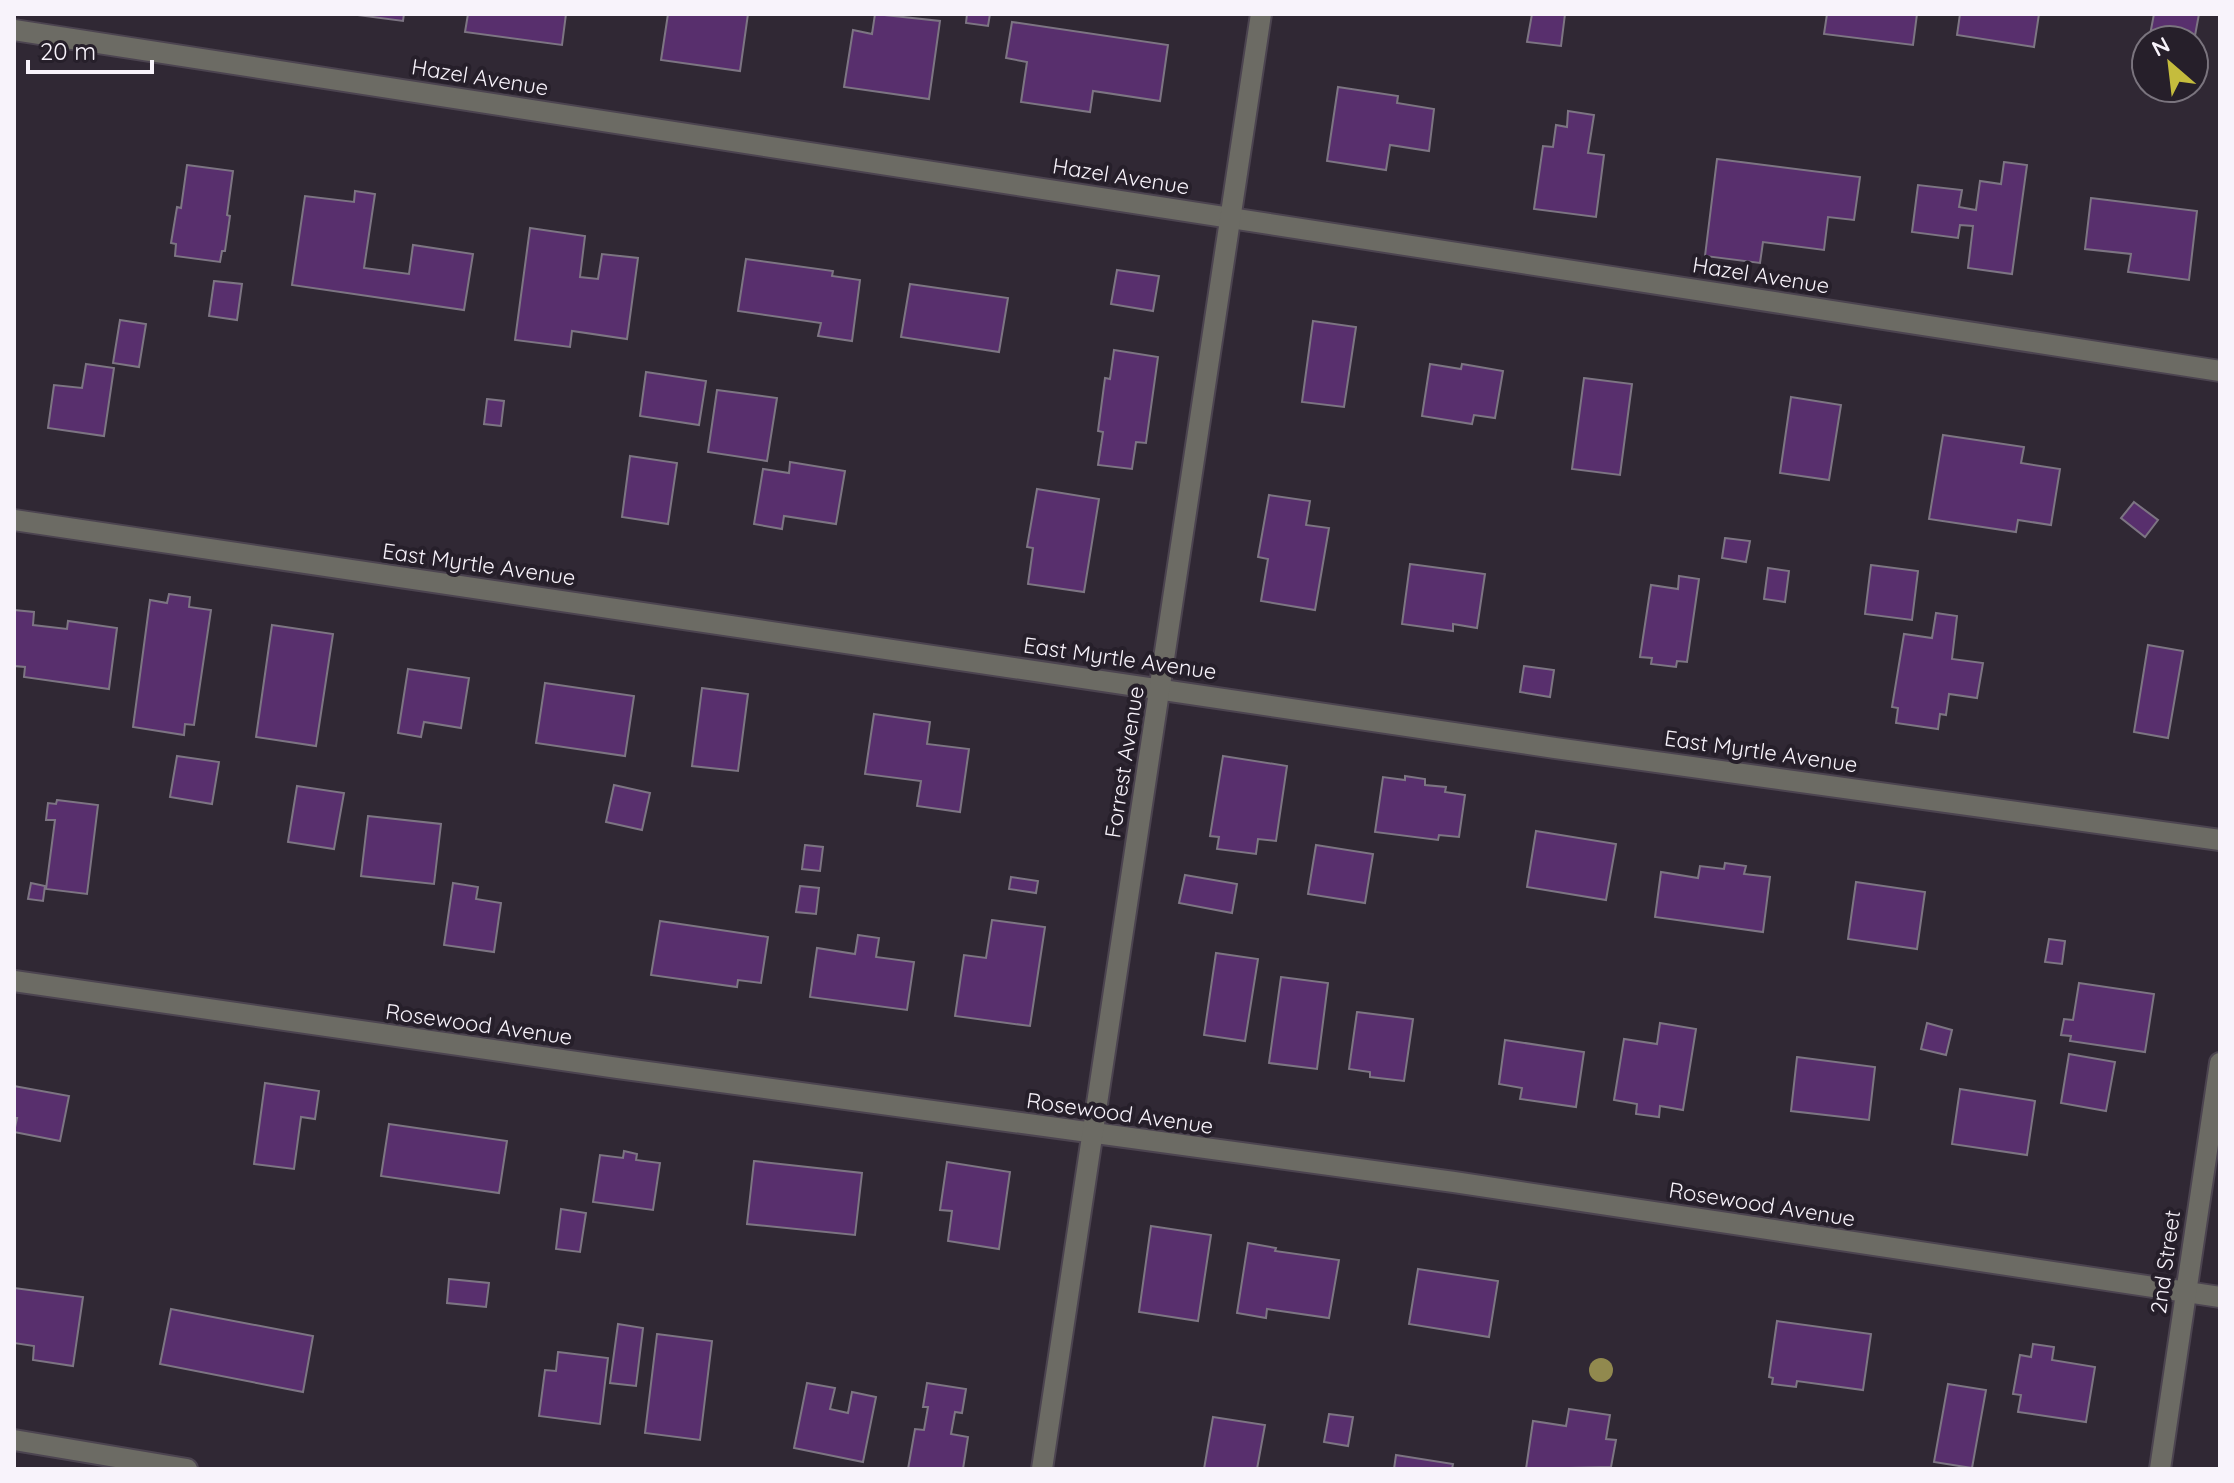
<svg xmlns="http://www.w3.org/2000/svg" width="2234" height="1483" viewBox="0 0 2234 1483" font-family="Quicksand,sans-serif">
<rect width="100%" height="100%" fill="#302834"/>
<g fill="#582f6d" stroke="#7d7583" stroke-width="2">
<polygon points="350,14 404,14 403,21"/>
<polygon points="468,14 566,14 562,45 465,32"/>
<polygon points="668,14 748,14 740,71 661,60"/>
<polygon points="875,14 940,21 929,99 844,87 853,30 872,34"/>
<polygon points="967,14 990,14 988,26 966,23"/>
<polygon points="1532,14 1565,14 1561,46 1527,42"/>
<polygon points="1827,14 1917,14 1913,45 1824,34"/>
<polygon points="1960,14 2039,14 2034,47 1957,35"/>
<polygon points="2154,14 2199,14 2194,41 2149,40"/>
<polygon points="1012,22 1168,45 1160,101 1093,91 1090,112 1021,102 1027,62 1006,58"/>
<polygon points="1338,87 1398,96 1397,103 1434,109 1429,151 1390,145 1386,170 1327,161"/>
<polygon points="1568,111 1594,115 1588,153 1604,155 1596,217 1534,209 1543,146 1553,147 1556,125 1567,127"/>
<polygon points="1717,159 1860,177 1854,220 1828,217 1824,250 1763,242 1760,263 1705,256"/>
<polygon points="2004,162 2027,165 2012,274 1968,268 1973,226 1960,225 1958,238 1912,232 1918,185 1962,190 1959,207 1976,210 1980,181 2001,184"/>
<polygon points="187,165 233,171 227,215 230,216 225,251 222,251 220,262 175,256 176,244 171,243 177,207 181,208"/>
<polygon points="355,191 375,194 364,268 409,274 413,245 473,254 464,310 292,285 305,196 354,202"/>
<polygon points="2091,198 2197,211 2189,280 2128,272 2131,254 2085,249"/>
<polygon points="530,228 585,236 580,277 598,279 602,254 638,258 627,339 572,331 570,347 515,340"/>
<polygon points="746,259 833,271 832,276 860,280 852,341 818,336 821,323 738,311"/>
<polygon points="1117,270 1159,276 1153,311 1111,304"/>
<polygon points="214,281 242,284 237,320 209,316"/>
<polygon points="910,284 1008,298 999,352 901,337"/>
<polygon points="120,320 146,324 139,367 113,363"/>
<polygon points="1313,321 1356,327 1344,407 1302,402"/>
<polygon points="1114,350 1158,357 1146,443 1136,442 1132,469 1098,465 1103,432 1098,431 1105,378 1110,379"/>
<polygon points="86,364 114,368 104,436 48,428 54,385 82,388"/>
<polygon points="1430,364 1461,369 1462,364 1503,371 1495,418 1474,415 1472,424 1422,416"/>
<polygon points="646,372 706,381 699,425 640,416"/>
<polygon points="1584,378 1632,384 1620,475 1572,469"/>
<polygon points="717,390 777,398 767,461 708,452"/>
<polygon points="1791,397 1841,405 1829,480 1780,473"/>
<polygon points="487,399 504,401 501,426 484,424"/>
<polygon points="1943,435 2024,447 2021,463 2060,469 2051,525 2018,520 2016,532 1929,519"/>
<polygon points="630,456 677,463 668,524 622,517"/>
<polygon points="790,462 845,471 836,524 784,516 782,529 754,524 763,469 789,473"/>
<polygon points="1037,489 1099,499 1084,592 1028,584 1033,548 1027,547"/>
<polygon points="1269,495 1310,501 1306,525 1329,528 1315,610 1261,601 1268,559 1258,557"/>
<polygon points="2134,502 2158,520 2145,537 2121,518"/>
<polygon points="1725,538 1750,541 1746,562 1722,558"/>
<polygon points="1410,564 1485,574 1477,628 1453,624 1453,631 1402,624"/>
<polygon points="1871,565 1918,571 1912,620 1865,614"/>
<polygon points="1768,568 1789,571 1785,602 1764,599"/>
<polygon points="1679,576 1699,579 1687,662 1677,661 1676,667 1651,664 1652,658 1640,657 1651,585 1678,589"/>
<polygon points="169,594 190,597 189,607 211,610 194,725 185,724 184,735 133,727 150,600 167,603"/>
<polygon points="14,610 34,612 33,625 67,629 68,621 117,628 109,689 24,677 25,667 14,666"/>
<polygon points="1936,613 1957,616 1952,659 1983,663 1977,698 1949,694 1946,715 1940,714 1938,729 1896,723 1898,708 1892,707 1904,634 1932,638"/>
<polygon points="272,625 333,634 316,746 256,737"/>
<polygon points="2148,645 2183,651 2168,738 2134,732"/>
<polygon points="1524,666 1554,670 1550,697 1520,692"/>
<polygon points="408,669 469,678 461,728 424,722 421,737 398,733"/>
<polygon points="545,683 634,696 625,756 536,743"/>
<polygon points="702,688 748,694 738,771 692,766"/>
<polygon points="874,714 930,722 927,744 969,749 960,812 917,806 921,781 865,774"/>
<polygon points="177,756 219,762 212,804 170,797"/>
<polygon points="1223,756 1287,766 1276,841 1258,839 1256,854 1217,849 1219,837 1210,836"/>
<polygon points="1405,776 1425,779 1425,785 1446,787 1445,792 1465,795 1459,837 1439,835 1438,840 1375,832 1383,777 1405,780"/>
<polygon points="614,785 650,793 642,830 606,822"/>
<polygon points="297,786 344,793 334,849 288,842"/>
<polygon points="57,800 98,805 87,894 46,889 55,820 46,820 48,803 56,804"/>
<polygon points="368,816 441,824 434,884 361,876"/>
<polygon points="1536,831 1616,844 1606,900 1527,887"/>
<polygon points="805,845 823,847 820,871 802,869"/>
<polygon points="1316,845 1373,854 1365,903 1308,894"/>
<polygon points="1725,863 1746,866 1744,874 1770,877 1763,932 1655,917 1661,872 1698,878 1700,866 1724,869"/>
<polygon points="1185,875 1237,884 1232,913 1179,903"/>
<polygon points="1011,877 1038,881 1036,893 1009,889"/>
<polygon points="1856,882 1925,892 1917,949 1848,939"/>
<polygon points="31,883 45,886 43,901 28,899"/>
<polygon points="453,883 478,887 476,899 501,903 494,952 444,945"/>
<polygon points="800,886 819,888 816,914 796,912"/>
<polygon points="992,920 1045,927 1030,1026 955,1016 964,955 986,958"/>
<polygon points="660,921 768,937 761,983 738,980 737,987 651,975"/>
<polygon points="858,935 879,938 876,957 914,962 907,1010 810,997 817,948 855,954"/>
<polygon points="2049,939 2065,941 2062,964 2045,962"/>
<polygon points="1216,953 1258,959 1245,1041 1204,1035"/>
<polygon points="1281,977 1328,983 1317,1069 1269,1063"/>
<polygon points="2079,983 2154,994 2145,1052 2070,1041 2071,1036 2061,1035 2064,1019 2073,1020"/>
<polygon points="1357,1012 1413,1019 1404,1081 1370,1077 1370,1072 1349,1069"/>
<polygon points="1660,1023 1696,1029 1683,1110 1660,1106 1659,1117 1636,1114 1637,1104 1614,1100 1624,1039 1657,1044"/>
<polygon points="1927,1023 1952,1030 1946,1055 1921,1049"/>
<polygon points="1505,1040 1584,1052 1576,1107 1520,1099 1522,1088 1499,1084"/>
<polygon points="2069,1054 2115,1062 2106,1111 2061,1103"/>
<polygon points="1797,1057 1875,1067 1869,1120 1791,1111"/>
<polygon points="265,1083 319,1091 315,1119 301,1117 294,1169 254,1164"/>
<polygon points="14,1086 69,1096 60,1141 14,1132 17,1118 14,1118"/>
<polygon points="1960,1089 2035,1101 2027,1155 1952,1144"/>
<polygon points="389,1124 507,1141 499,1193 381,1176"/>
<polygon points="624,1151 637,1154 636,1160 660,1163 653,1210 593,1202 600,1155 623,1158"/>
<polygon points="754,1161 862,1173 855,1235 747,1224"/>
<polygon points="947,1162 1010,1172 999,1249 948,1241 952,1211 940,1210"/>
<polygon points="561,1209 586,1213 580,1252 556,1249"/>
<polygon points="1151,1226 1211,1235 1198,1321 1139,1312"/>
<polygon points="1248,1243 1276,1248 1275,1251 1339,1260 1329,1318 1267,1309 1266,1318 1237,1313"/>
<polygon points="1418,1269 1498,1281 1489,1337 1409,1324"/>
<polygon points="449,1279 489,1283 486,1307 447,1303"/>
<polygon points="14,1288 83,1297 73,1366 33,1360 34,1346 14,1343"/>
<polygon points="171,1309 313,1336 303,1392 160,1364"/>
<polygon points="1777,1321 1871,1334 1863,1390 1797,1381 1796,1387 1772,1384 1773,1378 1769,1377"/>
<polygon points="618,1324 643,1328 636,1386 610,1383"/>
<polygon points="657,1334 712,1341 700,1440 645,1433"/>
<polygon points="2033,1344 2054,1347 2052,1360 2095,1367 2086,1422 2018,1412 2021,1395 2013,1394 2020,1355 2031,1357"/>
<polygon points="558,1352 608,1358 600,1424 539,1416 545,1370 556,1371"/>
<polygon points="807,1383 835,1388 830,1409 848,1413 852,1392 876,1397 863,1462 794,1448"/>
<polygon points="927,1383 966,1389 962,1413 955,1412 951,1434 968,1437 963,1469 908,1469 915,1429 924,1430 928,1407 923,1407"/>
<polygon points="1948,1384 1986,1390 1972,1468 1934,1462"/>
<polygon points="1569,1409 1610,1415 1606,1439 1616,1440 1611,1467 1526,1469 1533,1421 1566,1426"/>
<polygon points="1329,1414 1353,1417 1348,1446 1324,1442"/>
<polygon points="1213,1417 1265,1425 1257,1469 1204,1469"/>
<polygon points="1396,1455 1453,1464 1452,1469 1394,1469"/>
</g>
<g fill="none" stroke-linecap="round" stroke-linejoin="round">
<defs>
<g id="minor">
<polyline points="14,30 2220,371"/>
<polyline points="14,520 1555,748 2220,840"/>
<polyline points="14,981 618,1068 1454,1182 2220,1297"/>
<polyline points="14,1440 187,1469"/>
<polyline points="1042,1469 1261,14"/>
<polyline points="2160,1469 2220,1063"/>
</g>
</defs>
<use href="#minor" stroke="#4c4450" stroke-width="24"/>
<use href="#minor" stroke="#6c6b64" stroke-width="20"/>
</g>
<circle fill="#91894e" cx="1601" cy="1370" r="12"/>
<g text-anchor="middle" stroke-width="8" stroke-linejoin="round" paint-order="stroke">
<g font-size="22" fill="#f8f3fb" stroke="#261f2a">
<text transform="translate(480 77) rotate(9)" y="8">Hazel Avenue</text>
<text transform="translate(1121 176) rotate(9)" y="8">Hazel Avenue</text>
<text transform="translate(1761 275) rotate(9)" y="8">Hazel Avenue</text>
<text transform="translate(479 564) rotate(8)" y="8">East Myrtle Avenue</text>
<text transform="translate(1120 658) rotate(8)" y="8">East Myrtle Avenue</text>
<text transform="translate(1761 751) rotate(8)" y="8">East Myrtle Avenue</text>
<text transform="translate(1124 762) rotate(-81)" y="8">Forrest Avenue</text>
<text transform="translate(479 1024) rotate(8)" y="8">Rosewood Avenue</text>
<text transform="translate(1120 1113) rotate(8)" y="8">Rosewood Avenue</text>
<text transform="translate(1762 1204) rotate(9)" y="8">Rosewood Avenue</text>
<text transform="translate(2165 1262) rotate(-82)" y="8">2nd Street</text>
</g>
</g>
<rect width="2234" height="1483" fill="none" stroke="#f8f3fb" stroke-width="32"/>
<g transform="translate(2170 64) rotate(332)"><circle r="38" fill="#261f2a" stroke="#7a747e" stroke-width="2"/>
<path d="M0-6L14 30L0 20L-14 30Z" fill="#c5bc3d"/>
<text y="-12" font-size="22" font-weight="bold" text-anchor="middle" fill="#f8f3fb">N</text>
</g>
<path d="M28 60v12h124v-12" fill="none" stroke="#f8f3fb" stroke-width="4"/>
<text x="40" y="60" font-size="24" fill="#f8f3fb" stroke="#261f2a" stroke-width="6" paint-order="stroke">20 m</text>
</svg>
